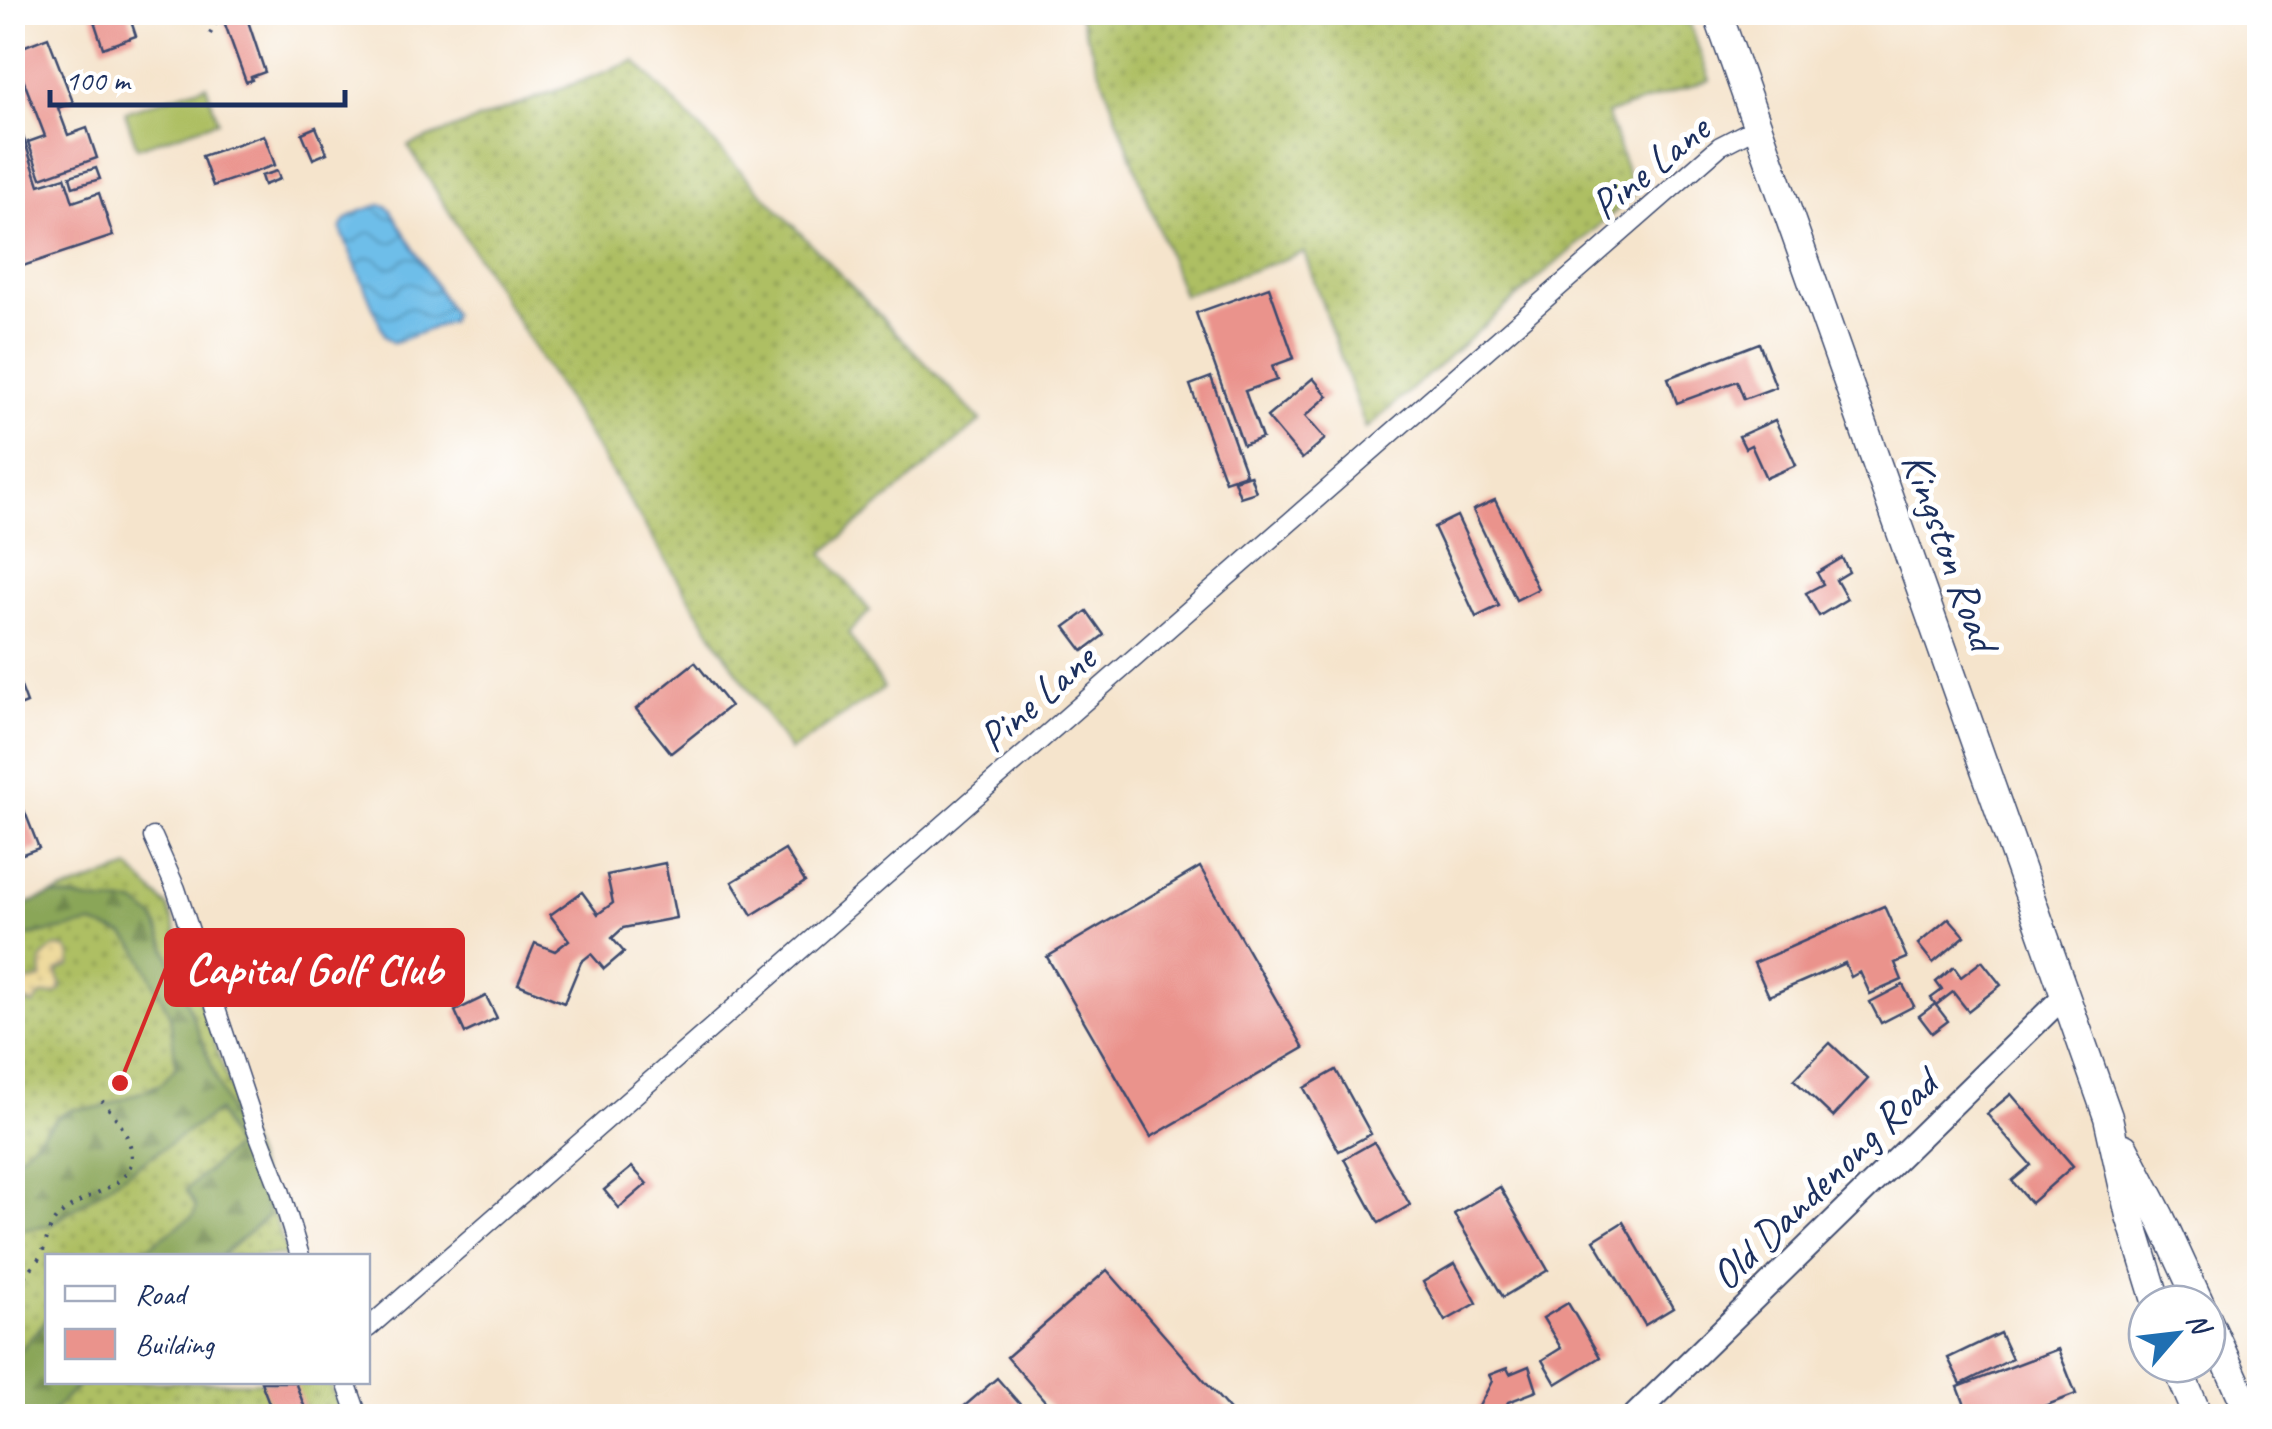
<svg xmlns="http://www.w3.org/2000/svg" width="2272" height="1429" viewBox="0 0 2272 1429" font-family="Caveat,sans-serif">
<defs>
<pattern id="grass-dots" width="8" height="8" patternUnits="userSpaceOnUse" patternTransform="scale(2.5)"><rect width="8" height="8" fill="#aebf63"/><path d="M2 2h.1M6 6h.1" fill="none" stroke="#8d9c55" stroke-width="1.8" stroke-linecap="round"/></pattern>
<pattern id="forest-firs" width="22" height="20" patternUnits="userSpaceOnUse" patternTransform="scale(2.5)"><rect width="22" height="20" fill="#8aa659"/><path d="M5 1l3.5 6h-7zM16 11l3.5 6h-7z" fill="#70884d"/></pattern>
<pattern id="sand-dots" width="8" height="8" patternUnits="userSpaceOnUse" patternTransform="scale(2.5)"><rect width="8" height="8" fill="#eeda9e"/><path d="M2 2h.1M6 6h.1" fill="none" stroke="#ccbb8a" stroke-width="1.8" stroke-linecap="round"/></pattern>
<pattern id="water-waves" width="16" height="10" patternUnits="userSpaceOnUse" patternTransform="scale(2.5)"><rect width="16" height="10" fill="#6ebee9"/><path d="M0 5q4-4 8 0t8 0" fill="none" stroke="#5a9bc0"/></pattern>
</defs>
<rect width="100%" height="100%" fill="#fff"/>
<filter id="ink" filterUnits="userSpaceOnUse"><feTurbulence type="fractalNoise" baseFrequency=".01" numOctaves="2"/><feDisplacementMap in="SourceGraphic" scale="20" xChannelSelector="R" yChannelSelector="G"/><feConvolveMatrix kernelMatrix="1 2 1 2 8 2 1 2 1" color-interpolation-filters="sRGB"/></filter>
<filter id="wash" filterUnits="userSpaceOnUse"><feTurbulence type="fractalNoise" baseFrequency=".0048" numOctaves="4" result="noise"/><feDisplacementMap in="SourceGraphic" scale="40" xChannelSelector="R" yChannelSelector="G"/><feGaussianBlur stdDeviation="2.25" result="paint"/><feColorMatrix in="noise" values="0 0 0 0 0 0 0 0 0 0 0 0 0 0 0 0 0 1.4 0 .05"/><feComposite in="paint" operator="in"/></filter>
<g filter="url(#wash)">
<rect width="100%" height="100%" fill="#f5e4cc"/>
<g fill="url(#grass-dots)" stroke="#647760" stroke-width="2.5">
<polygon points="1078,13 1686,13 1710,80 1607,114 1635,194 1366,429 1304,252 1183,295"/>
<polygon points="635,61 981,421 823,553 870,611 848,633 884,688 790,751 714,637 408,146"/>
<polygon points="130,868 168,907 288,1256 48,1256 48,1382 330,1382 342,1416 13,1416 12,909"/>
</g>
<g fill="url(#forest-firs)" stroke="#526a5c" stroke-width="2.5">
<polygon points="52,895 101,902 135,903 155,919 269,1215 221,1256 135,1256 193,1216 196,1207 186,1190 234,1147 218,1111 49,1226 13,1231 13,1162 60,1115 74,1109 100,1108 161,1084 176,1067 170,1016 138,950 125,935 93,924 26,936 13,945 13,909"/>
<polygon points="47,1319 48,1382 82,1382 48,1416 13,1416 13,1359"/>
</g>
<path fill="url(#sand-dots)" stroke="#84847e" stroke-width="2.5" d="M57 947 67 949 71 955 70 966 57 971C62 990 66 995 41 995L34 1005 24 1001 18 991 22 981H34L42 978 41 960 51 949Z"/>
<polygon fill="#aebf63" stroke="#647760" stroke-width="2.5" points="206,85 218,121 137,148 125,112"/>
<path fill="url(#water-waves)" stroke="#4476a4" stroke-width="2.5" d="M380 205 386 206 391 210 453 315 449 322 393 343 385 336 341 230C344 214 366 209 380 205Z"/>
<g id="blocks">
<g fill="#ea938c">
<polygon points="91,12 128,12 136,36 103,48"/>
<polygon points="233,12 245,12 265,72 251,77 252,80 246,82 222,16"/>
<polygon points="13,28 20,48 48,37 73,102 58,108 68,135 87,128 97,158 41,178 28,142 45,136 18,66 12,69"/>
<polygon points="19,124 39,185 65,177 73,202 99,193 113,236 17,268 12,255 12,126"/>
<polygon points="316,127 327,153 313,159 302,133"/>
<polygon points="264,135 275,165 213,186 202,156"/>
<polygon points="96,168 100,179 73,187 70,176"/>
<polygon points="277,171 280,179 264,185 261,176"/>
<polygon points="1269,287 1294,358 1272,366 1277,380 1245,391 1262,438 1243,445 1196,313"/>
<polygon points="1759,343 1776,387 1744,399 1737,381 1677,403 1668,378"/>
<polygon points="1211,377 1246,474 1225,481 1190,385"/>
<polygon points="1313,378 1328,396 1305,416 1325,439 1302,459 1267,417"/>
<polygon points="1775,420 1796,465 1766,478 1751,445 1745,448 1739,436"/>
<polygon points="1250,475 1256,492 1240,497 1234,480"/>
<polygon points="1495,500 1538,589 1516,600 1473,510"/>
<polygon points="1457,516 1499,606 1476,617 1434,527"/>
<polygon points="1842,558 1849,572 1836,580 1847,599 1819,616 1806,593 1823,584 1817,573"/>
<polygon points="1087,611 1104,635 1083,651 1065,627"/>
<polygon points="695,662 730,706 671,753 636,709"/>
<polygon points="17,676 27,703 12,709 12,677"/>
<polygon points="12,779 39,848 12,858"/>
<polygon points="785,850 805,882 752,915 732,882"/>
<polygon points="665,863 676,918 623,928 612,938 624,952 604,969 591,954 581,962 564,1003 518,984 535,943 555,951 569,940 550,915 582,892 598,914 613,903 607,875"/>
<polygon points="1200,867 1304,1048 1151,1137 1047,957"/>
<polygon points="1884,906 1907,958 1895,963 1902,980 1870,994 1860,972 1851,977 1845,963 1769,996 1754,963"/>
<polygon points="1949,918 1965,936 1933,963 1918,944"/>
<polygon points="1982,961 2001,985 1968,1011 1953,992 1936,1005 1931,998 1942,990 1936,982 1954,967 1961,977"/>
<polygon points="1903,985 1914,1006 1881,1023 1870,1002"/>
<polygon points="486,996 497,1018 465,1033 455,1011"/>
<polygon points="1935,1004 1948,1021 1932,1033 1919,1016"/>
<polygon points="1830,1043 1868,1079 1833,1117 1794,1080"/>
<polygon points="1336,1070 1371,1134 1339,1151 1304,1088"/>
<polygon points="2011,1094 2073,1166 2031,1203 2012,1181 2031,1165 1987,1114"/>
<polygon points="1374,1142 1410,1205 1379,1223 1344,1159"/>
<polygon points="632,1167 647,1184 619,1208 604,1190"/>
<polygon points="1500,1187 1548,1270 1503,1297 1454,1214"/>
<polygon points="1623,1222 1673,1308 1645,1325 1594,1240"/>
<polygon points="1455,1263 1477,1303 1445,1321 1423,1282"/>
<polygon points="1107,1270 1235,1416 1058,1416 1007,1357"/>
<polygon points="1568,1303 1600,1357 1556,1384 1542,1360 1561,1348 1543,1318"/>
<polygon points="2000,1333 2012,1359 1961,1384 1948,1358"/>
<polygon points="2058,1349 2076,1394 2018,1416 1969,1416 1958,1387"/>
<polygon points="1529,1366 1537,1391 1508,1402 1501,1416 1474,1416 1492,1381 1489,1375 1507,1368 1510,1374"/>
<polygon points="997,1378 1030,1416 953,1416"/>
<polygon points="261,1382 295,1382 308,1416 274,1416"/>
</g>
</g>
</g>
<g filter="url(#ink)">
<use href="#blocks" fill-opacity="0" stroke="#3c4a6e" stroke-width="2.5"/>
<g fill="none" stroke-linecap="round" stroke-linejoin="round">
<defs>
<g id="street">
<polyline points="153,837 176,889 254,1123 280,1190 300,1256"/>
<polyline points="368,1328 1720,146 1757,127"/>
<polyline points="346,1382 358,1416"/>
</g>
<polyline id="secondary" points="1634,1416 2064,996"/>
<g id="primary">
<polyline points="1717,12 2108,1117 2130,1216 2157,1304"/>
<polyline points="2124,1148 2160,1217 2200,1304"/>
<polyline points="2207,1319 2251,1416"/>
<polyline points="2176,1364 2198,1416"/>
</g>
</defs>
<use href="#street" stroke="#3c4a6e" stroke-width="21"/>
<use href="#secondary" stroke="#3c4a6e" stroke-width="26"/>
<use href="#primary" stroke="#3c4a6e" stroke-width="31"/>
<g stroke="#3c4a6e" stroke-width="4" stroke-dasharray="2.5 8" stroke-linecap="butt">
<polyline points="210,34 222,12"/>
<path d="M12 1293C20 1278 33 1269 41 1255 47 1244 47 1229 56 1219 73 1201 97 1195 117 1182 150 1160 120 1121 102 1101"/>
</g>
<use href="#street" stroke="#fff" stroke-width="18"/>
<use href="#secondary" stroke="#fff" stroke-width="22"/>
<use href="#primary" stroke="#fff" stroke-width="28"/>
</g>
</g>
<g text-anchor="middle" stroke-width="10" stroke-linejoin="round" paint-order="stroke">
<g font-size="42" fill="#1b2f5e" stroke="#fff">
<text transform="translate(1649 166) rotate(-39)" y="15">Pine Lane</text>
<text transform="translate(1951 551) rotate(70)" y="15">Kingston Road</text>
<text transform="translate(1036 697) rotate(-41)" y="15">Pine Lane</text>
<text transform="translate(1823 1179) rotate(-44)" y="15">Old Dandenong Road</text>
</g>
</g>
<path fill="none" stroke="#d62828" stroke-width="4" d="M120 1083L166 968"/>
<circle fill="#d62828" stroke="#fff" stroke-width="4" cx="120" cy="1083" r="10"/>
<rect fill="#d62828" stroke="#d62828" stroke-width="4" x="166" y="930" width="297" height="75" rx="10"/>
<g font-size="45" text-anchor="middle" font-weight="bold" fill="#fff">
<text x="314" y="984">Capital Golf Club</text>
</g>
<rect width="2272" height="1429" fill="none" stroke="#fff" stroke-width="50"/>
<rect x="45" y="1254" width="325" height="130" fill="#ffffff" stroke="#a4acbf" stroke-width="2.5"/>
<rect x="65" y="1286" width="50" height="15" fill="#ffffff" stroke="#a4acbf" stroke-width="2.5"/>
<text x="135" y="1304" font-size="30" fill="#1b2f5e">Road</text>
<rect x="65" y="1329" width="50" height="30" fill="#ea938c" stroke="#a4acbf" stroke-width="2.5"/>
<text x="135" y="1354" font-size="30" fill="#1b2f5e">Building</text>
<g transform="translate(2177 1334) rotate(62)"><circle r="48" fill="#ffffff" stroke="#a4acbf" stroke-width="2.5"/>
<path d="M0-8L18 38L0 25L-18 38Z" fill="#1f6fb2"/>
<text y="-15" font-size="28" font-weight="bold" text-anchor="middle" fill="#1b2f5e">N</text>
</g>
<path d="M50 90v15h295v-15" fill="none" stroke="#1b2f5e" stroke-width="5"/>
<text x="65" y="90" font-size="30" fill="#1b2f5e" stroke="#ffffff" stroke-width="8" paint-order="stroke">100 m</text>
</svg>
